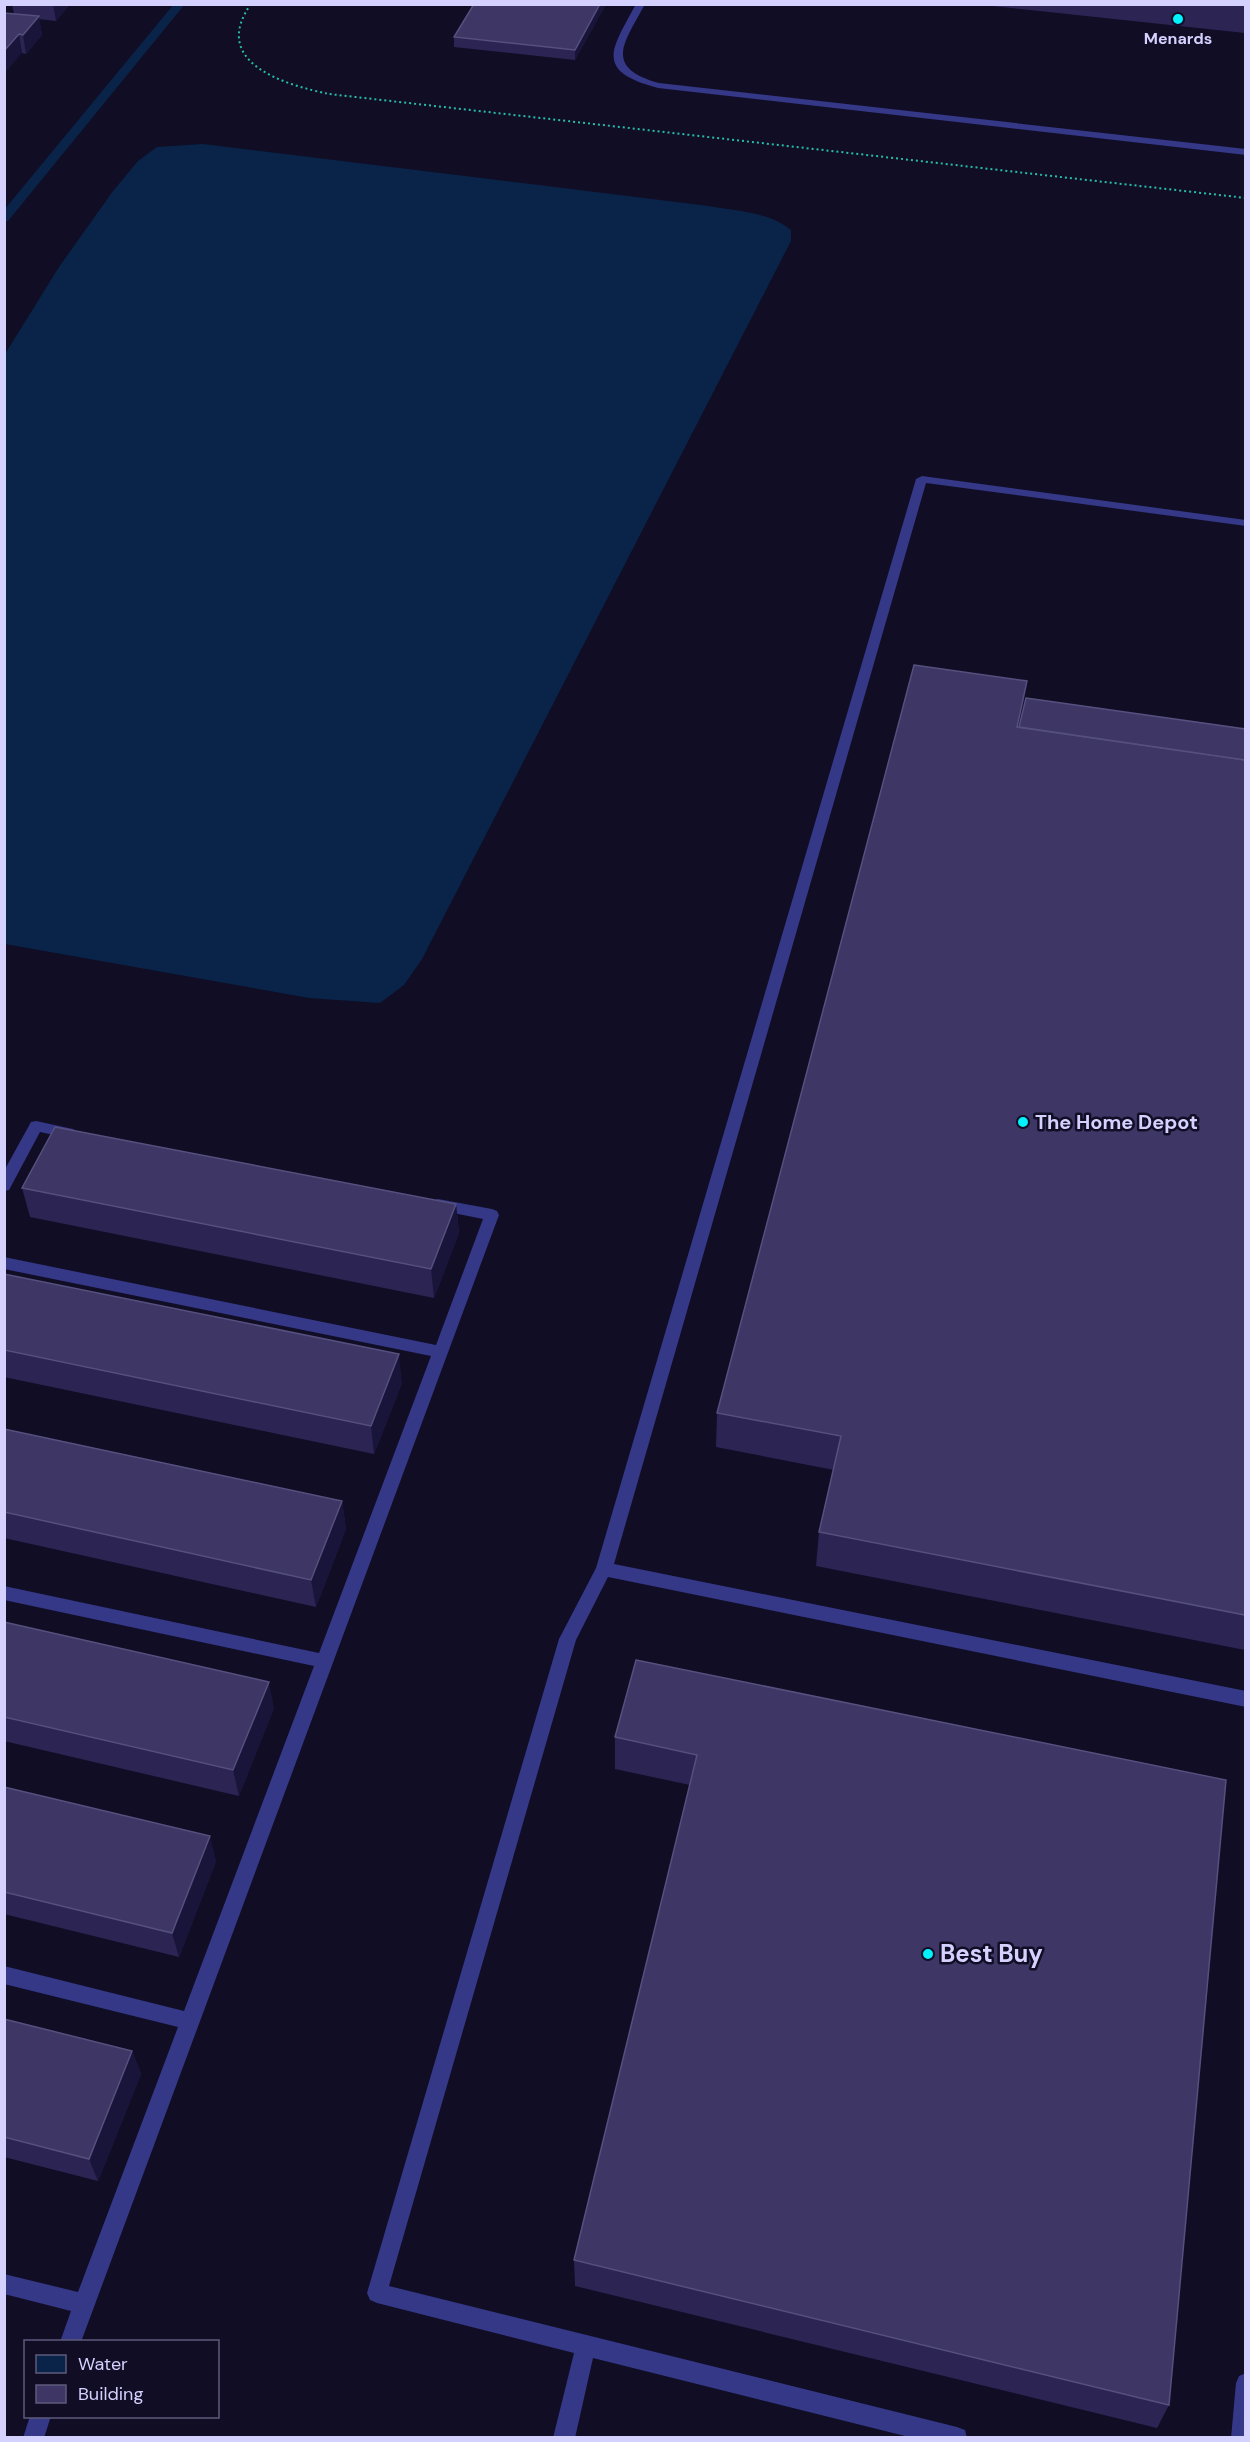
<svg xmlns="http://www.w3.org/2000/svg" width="1250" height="2442" viewBox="0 0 1250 2442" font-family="'DM Sans',sans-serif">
<rect width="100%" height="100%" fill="#100d25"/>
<path fill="#092448" d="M203 144 709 206C737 211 769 212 791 230V241L422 959 404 985 380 1003 309 998 5 944V354L59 267 113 191 138 161 157 147Z"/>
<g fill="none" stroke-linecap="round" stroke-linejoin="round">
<polygon fill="#092448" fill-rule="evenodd" points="174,4 185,4 8,221 4,221 4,210"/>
<path stroke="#28bdaa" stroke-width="2" stroke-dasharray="2 3" stroke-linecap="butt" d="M251 4C209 63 286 85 329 94L1246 198"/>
<g fill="#353787" fill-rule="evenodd">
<path d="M636 4H645C625 42 602 67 659 83L1246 149V155L658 88C593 71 612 49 636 4Z"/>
<polygon points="922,476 1246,520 1246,526 926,483 614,1564 1246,1691 1246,1707 608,1577 576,1640 389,2286 957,2427 965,2430 967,2438 913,2438 593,2358 575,2438 553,2438 574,2353 377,2303 370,2300 367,2293 559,1639 596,1568 916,479"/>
<polygon points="36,1121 73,1129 80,1134 73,1139 40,1132 9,1190 4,1191 4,1171 31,1122"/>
<polygon points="438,1199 492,1209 497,1211 499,1215 81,2342 60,2342 71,2311 4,2294 4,2274 78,2292 178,2027 4,1984 4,1966 184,2011 314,1666 4,1600 4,1586 319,1653 431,1356 4,1269 4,1257 436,1345 483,1219 433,1209 431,1205 433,1201"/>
<polygon points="1246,2373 1246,2438 1231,2438 1236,2383 1239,2376"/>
<polygon points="30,2416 51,2416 44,2438 23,2438"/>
</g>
</g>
<g fill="#2c2554">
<polygon points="12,4 70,4 56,21 39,19 42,35 26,54 22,53"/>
<polygon points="474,4 606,4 575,60 454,47 454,37"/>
<polygon points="974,4 1245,4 1245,33"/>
<polygon points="1023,709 1245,729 1245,1650 816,1566 819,1532 834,1470 716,1447 717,1413"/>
<polygon points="22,1188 456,1204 459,1233 434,1298 30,1217"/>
<polygon points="4,1274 402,1383 374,1454 4,1377"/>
<polygon points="4,1429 342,1501 346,1529 316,1607 4,1538"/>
<polygon points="4,1622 274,1708 239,1796 4,1741"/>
<polygon points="615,1737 1226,1780 1169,2405 1157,2428 575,2286 574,2260 690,1785 615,1769"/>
<polygon points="4,1787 216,1861 179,1957 4,1914"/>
<polygon points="4,2019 132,2051 141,2074 98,2181 4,2157"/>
</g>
<g fill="#191439">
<polygon points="53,4 70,4 56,21"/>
<polygon points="600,4 606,4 575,60 575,50"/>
<polygon points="39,16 42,35 26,54 23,35"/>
<polygon points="19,34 22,53 4,74 4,51"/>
<polygon points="1027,681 1022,718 1014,752 1017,727"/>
<polygon points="456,1204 459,1233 434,1298 431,1269"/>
<polygon points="399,1354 402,1383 374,1454 371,1426"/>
<polygon points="342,1501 346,1529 316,1607 311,1580"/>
<polygon points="269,1682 274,1708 239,1796 233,1770"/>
<polygon points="210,1836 216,1861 179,1957 172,1933"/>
<polygon points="132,2051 141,2074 98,2181 89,2159"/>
</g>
<g fill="#3e3766" stroke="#55507e" stroke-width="1.5">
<polygon points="474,4 600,4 575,50 454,37"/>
<polygon points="4,13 39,16 23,35 19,34 4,51"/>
<polygon points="914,665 1027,681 1017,727 1245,760 1245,1615 819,1532 841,1436 717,1413"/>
<polygon points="1026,698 1245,729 1245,760 1019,727"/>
<polygon points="55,1127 456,1204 431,1269 22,1188"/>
<polygon points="4,1274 399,1354 371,1426 4,1350"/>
<polygon points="4,1429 342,1501 311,1580 4,1512"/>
<polygon points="4,1622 269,1682 233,1770 4,1717"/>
<polygon points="636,1660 1226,1780 1169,2405 574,2260 697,1755 615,1737"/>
<polygon points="4,1787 210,1836 172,1933 4,1892"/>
<polygon points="4,2019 132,2051 89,2159 4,2137"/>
</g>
<g fill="#00f2fc" stroke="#100d25" stroke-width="2">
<circle cx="1178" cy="19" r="6"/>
<circle cx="1023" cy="1122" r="6"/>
<circle cx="928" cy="1954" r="6"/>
</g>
<g text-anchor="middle" stroke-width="5" stroke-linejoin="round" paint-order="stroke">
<g font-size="16" font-weight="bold" fill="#d4d1ff" stroke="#100d25">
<text x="1178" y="44">Menards</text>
</g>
<g font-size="20" font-weight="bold" fill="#d4d1ff" stroke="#100d25" text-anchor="start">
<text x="1035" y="1129">The Home Depot</text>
</g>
<g font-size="24" font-weight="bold" fill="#d4d1ff" stroke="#100d25" text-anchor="start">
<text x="940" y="1962">Best Buy</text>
</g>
</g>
<rect width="1250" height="2442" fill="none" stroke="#d4d1ff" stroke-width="12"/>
<rect x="24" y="2340" width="195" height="78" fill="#100d25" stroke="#5e5b7c" stroke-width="1.5"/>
<rect x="36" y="2355" width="30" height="18" fill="#092448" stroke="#5e5b7c" stroke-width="1.5"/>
<text x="78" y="2370" font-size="18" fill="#d4d1ff">Water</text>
<rect x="36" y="2385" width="30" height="18" fill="#3e3766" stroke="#5e5b7c" stroke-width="1.5"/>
<text x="78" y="2400" font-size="18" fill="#d4d1ff">Building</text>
</svg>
